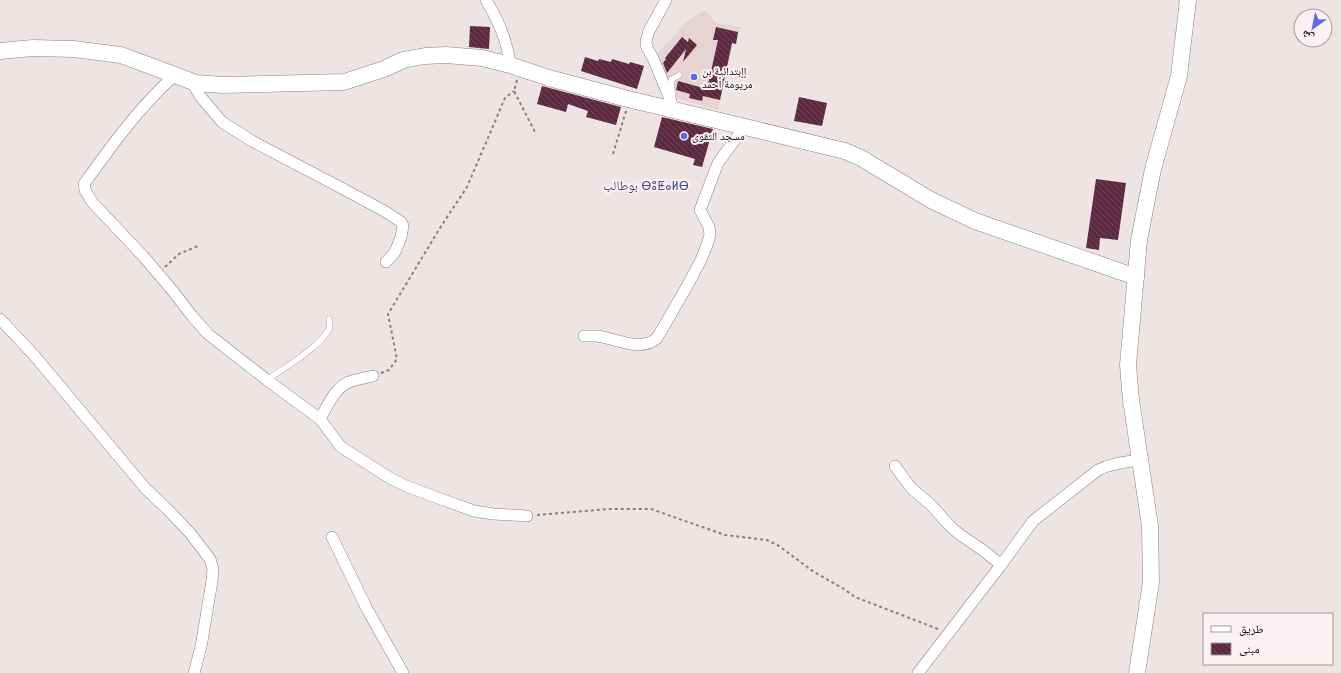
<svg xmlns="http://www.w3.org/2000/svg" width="1341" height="673" viewBox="0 0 1341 673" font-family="'Noto Sans','Noto Naskh Arabic','Noto Sans Tifinagh',sans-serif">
<defs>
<pattern id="building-back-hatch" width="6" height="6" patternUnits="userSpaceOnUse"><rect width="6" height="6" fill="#5d2941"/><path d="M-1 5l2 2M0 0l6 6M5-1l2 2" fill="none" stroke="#704659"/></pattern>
</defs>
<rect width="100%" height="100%" fill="#eee4e4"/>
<polygon fill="#e6d4d5" points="705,10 716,23 740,27 736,44 733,44 718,110 671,97 655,57 686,22"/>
<g fill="url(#building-back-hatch)">
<polygon points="470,26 490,27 489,49 469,47"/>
<polygon points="716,27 738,32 736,44 732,43 720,100 703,96 702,101 689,98 690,94 676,90 678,81 707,89 718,40 713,40"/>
<polygon points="682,37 688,42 689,38 697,45 683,62 686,49 667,73 663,63 666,59 665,58"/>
<polygon points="585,57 598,61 599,59 611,62 612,59 629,64 630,62 644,66 637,89 581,71"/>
<polygon points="542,86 621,107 616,125 586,117 588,111 568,104 566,112 537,104"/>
<polygon points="799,97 827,103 822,126 794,121"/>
<polygon points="662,117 713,129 702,167 693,165 695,159 654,147"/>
<polygon points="1096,179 1126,183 1118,240 1100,238 1099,250 1086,248"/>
</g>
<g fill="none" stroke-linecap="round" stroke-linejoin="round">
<defs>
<g id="lane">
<polyline points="673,100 671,80 679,75"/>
<path d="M267 380C285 367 321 347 330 327L329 319"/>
</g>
<g id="street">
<path d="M486 0C499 22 507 40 510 65"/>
<polyline points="666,0 649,31 646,41 647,48 653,58 674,109"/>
<path d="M176 74C140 106 112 145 84 184L85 190 92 202 143 256 172 290 192 316 208 334 267 380 320 419 341 447 390 478 406 486 438 498 474 511 494 514 527 516"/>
<polyline points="196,83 196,89 200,96 222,122 252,141 349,192 386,212 401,222 403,226 401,237 395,252 386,262"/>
<polyline points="0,319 33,354 145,488 168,510 190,533 210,559 213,569 212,581 201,647 194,673"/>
<path d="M584 336C588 336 593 336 597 336 615 338 641 353 657 338L686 288 701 260 707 245 710 235 709 227 700 210 718 163 745 126"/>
<path d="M320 419C327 407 335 387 349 382 356 379 365 378 373 376"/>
<polyline points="895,466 911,488 931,505 950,526 959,534 984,551 1001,565"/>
<polyline points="332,537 367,609 403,673"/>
<path d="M918 673 1001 565 1033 521 1098 470C1111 463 1126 462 1140 460"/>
</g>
<g id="secondary">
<polyline points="0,51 33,48 73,49 121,55 196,83 222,85 344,82 384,69 403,60 425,56 446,55 482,58 510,65 549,78 628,99 845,151 861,158 931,200 975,221 1136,277"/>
<polyline points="1137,673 1151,582 1150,526 1131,400 1128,365 1139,240 1153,169 1179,76 1188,0"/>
</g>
</defs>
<use href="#lane" stroke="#8b8283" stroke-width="6"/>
<use href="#street" stroke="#8b8283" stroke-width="12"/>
<use href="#secondary" stroke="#8b8283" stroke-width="17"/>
<g stroke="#867f80" stroke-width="2" stroke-dasharray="3 3" stroke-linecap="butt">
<polyline points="517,80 514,91 535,132"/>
<polyline points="613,154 626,111"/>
<polyline points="165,267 179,254 198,246"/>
<polyline points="381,373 389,370 397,359 388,314 440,228 467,187 505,98 514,91"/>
<polyline points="537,515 610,509 651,509 725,535 767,540 779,546 814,572 844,589 855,597 938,629"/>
</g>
<use href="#lane" stroke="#fff" stroke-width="5.5"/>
<use href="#street" stroke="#fff" stroke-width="11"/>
<use href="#secondary" stroke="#fff" stroke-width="16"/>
</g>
<g fill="#6069e1" stroke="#fbf1f2" stroke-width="1.5">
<circle cx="694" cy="77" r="4"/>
<circle cx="684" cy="136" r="4"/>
</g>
<g text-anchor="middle" stroke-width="4" stroke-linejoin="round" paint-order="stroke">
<g font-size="11" fill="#181415" stroke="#fbf1f2" text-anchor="start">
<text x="702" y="75">إإبتدائية بن<tspan x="702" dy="13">مريومة أحمد</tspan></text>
<text x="692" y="140">مسجد التقوى</text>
</g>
<g font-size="13" fill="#444c89" stroke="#fbf1f2">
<text x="646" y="190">بوطالب ⴱⵓⵟⴰⵍⴱ</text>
</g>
</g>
<rect x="1203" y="613" width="130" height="52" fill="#fbf1f2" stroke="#a0999a"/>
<rect x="1211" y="626" width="20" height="6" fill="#ffffff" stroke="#a0999a"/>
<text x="1239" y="633" font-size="12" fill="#181415">طريق</text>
<rect x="1211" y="643" width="20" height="12" fill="url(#building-back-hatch)" stroke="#a0999a"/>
<text x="1239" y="653" font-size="12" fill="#181415">مبنى</text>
<g transform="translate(1313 28) rotate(213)"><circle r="19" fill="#fbf1f2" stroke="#a0999a"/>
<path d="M0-3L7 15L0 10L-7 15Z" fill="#6069e1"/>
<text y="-6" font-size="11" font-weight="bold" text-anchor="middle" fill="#181415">ش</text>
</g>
</svg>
